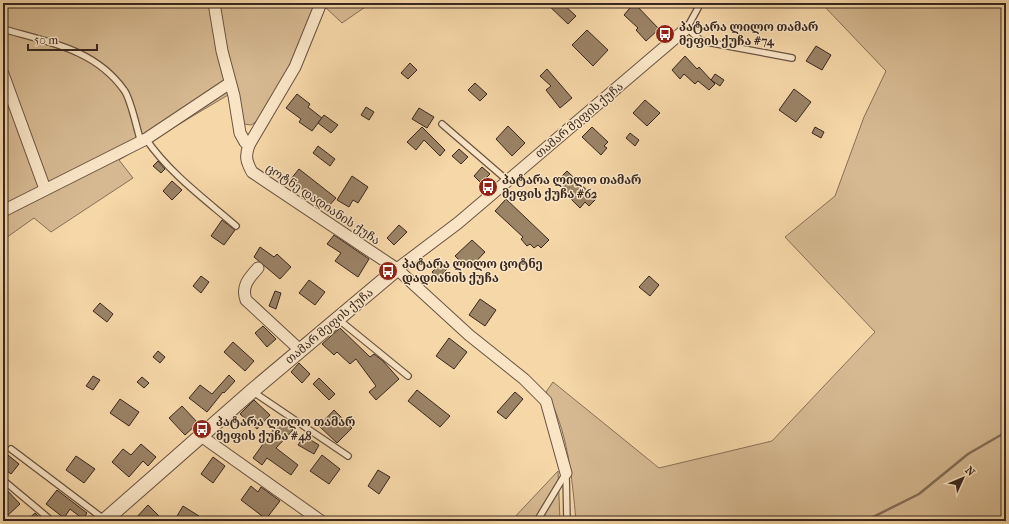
<svg xmlns="http://www.w3.org/2000/svg" width="1009" height="524" viewBox="0 0 1009 524" font-family="'IM FELL French Canon','Noto Serif Georgian',serif">
<rect width="100%" height="100%" fill="#f6d7a8"/>
<filter id="stains"><feTurbulence type="fractalNoise" baseFrequency=".005" numOctaves="4"/><feColorMatrix values="0 0 0 0 .2 0 0 0 0 .09 0 0 0 0 .02 0 0 0 .5 -.17"/></filter>
<radialGradient id="worn" r=".72"><stop offset=".6" stop-color="#630" stop-opacity="0"/><stop offset="1" stop-color="#630" stop-opacity=".3"/></radialGradient>
<g fill="#d6b991" stroke="#877058">
<polygon points="8,3 209,3 228,95 119,160 133,178 51,232 34,218 3,240 3,5"/>
<polygon points="216,3 315,3 304,37 286,72 257,121 251,125 244,124"/>
<polygon points="326,3 371,3 342,23 325,7"/>
<path d="M826 3H1006V521H576C572 478 568 430 546 392L553 382 659 468 772 441 875 332 785 237 835 196 864 117 886 71 823 5Z"/>
<polygon points="558,471 560,521 511,521"/>
</g>
<g fill="none" stroke-linecap="round" stroke-linejoin="round">
<polyline stroke="#836d55" stroke-width="2.5" points="865,521 919,494 968,454 1006,432"/>
</g>
<g fill="#9b8366" stroke="#38271f">
<polygon points="546,3 562,3 576,16 568,24"/>
<polygon points="634,3 659,29 646,41 636,30 638,28 624,15"/>
<polygon points="587,30 608,50 593,66 572,45"/>
<polygon points="816,46 831,55 822,70 806,61"/>
<polygon points="685,56 697,69 699,67 711,80 715,74 724,80 720,86 711,80 715,84 709,90 698,81 695,84 684,74 680,79 672,70"/>
<polygon points="410,63 417,70 408,79 401,73"/>
<polygon points="547,69 572,98 560,108 546,90 551,86 540,76"/>
<polygon points="475,83 487,94 480,101 468,90"/>
<polygon points="794,89 811,102 796,122 779,110"/>
<polygon points="297,94 310,104 308,107 322,118 312,131 299,122 301,119 286,108"/>
<polygon points="645,100 660,113 647,126 633,113"/>
<polygon points="366,107 374,112 369,120 361,115"/>
<polygon points="419,108 434,117 427,128 412,119"/>
<polygon points="324,115 338,125 331,133 318,123"/>
<polygon points="508,126 525,143 512,156 496,139"/>
<polygon points="422,127 445,150 440,156 424,140 416,150 407,142"/>
<polygon points="592,127 608,142 604,146 607,148 601,155 582,137"/>
<polygon points="815,127 824,132 821,138 812,133"/>
<polygon points="630,133 639,140 635,146 626,138"/>
<polygon points="318,146 335,159 330,166 313,153"/>
<polygon points="459,149 468,157 461,164 452,156"/>
<polygon points="158,161 165,169 161,173 153,166"/>
<polygon points="482,167 490,174 481,183 474,176"/>
<polygon points="299,169 336,198 327,208 290,180"/>
<polygon points="567,171 596,199 589,206 585,202 580,208 555,183"/>
<polygon points="352,176 368,187 358,203 353,200 349,207 337,200"/>
<polygon points="172,181 182,190 172,200 163,191"/>
<polygon points="506,199 549,240 541,248 538,245 534,248 530,244 527,246 521,239 523,237 495,211"/>
<polygon points="222,220 235,230 224,245 211,236"/>
<polygon points="399,225 407,232 394,245 387,238"/>
<polygon points="334,235 369,259 358,277 335,261 341,253 327,244"/>
<polygon points="472,240 485,252 469,269 455,256"/>
<polygon points="260,247 274,257 277,254 291,267 280,279 254,257"/>
<polygon points="437,259 447,269 438,279 432,272 436,268 432,264"/>
<polygon points="201,276 209,282 201,293 193,286"/>
<polygon points="649,276 659,285 650,296 639,287"/>
<polygon points="309,280 325,292 315,305 299,293"/>
<polygon points="275,291 281,293 276,309 269,306"/>
<polygon points="480,299 496,310 485,326 469,315"/>
<polygon points="100,303 113,314 107,322 93,311"/>
<polygon points="263,326 276,339 267,347 255,333"/>
<polygon points="340,328 370,357 374,354 383,361 399,379 376,400 369,392 376,386 356,359 350,364 337,352 334,355 322,344"/>
<polygon points="449,338 467,352 454,369 436,356"/>
<polygon points="233,342 254,361 245,371 224,352"/>
<polygon points="158,351 165,357 160,363 153,357"/>
<polygon points="299,363 310,374 302,383 291,372"/>
<polygon points="229,375 235,381 224,393 223,392 207,412 189,398 200,385 212,394"/>
<polygon points="93,376 100,380 93,390 86,386"/>
<polygon points="142,377 149,383 144,388 137,382"/>
<polygon points="319,378 335,394 329,400 313,384"/>
<polygon points="417,390 450,416 440,427 408,401"/>
<polygon points="515,392 523,399 506,419 497,412"/>
<polygon points="120,399 139,412 129,426 110,413"/>
<polygon points="254,400 270,415 257,429 240,414"/>
<polygon points="182,406 198,423 185,435 169,418"/>
<polygon points="334,410 352,428 337,443 319,426"/>
<polygon points="281,419 293,430 276,448 298,465 291,475 267,458 262,465 253,458"/>
<polygon points="304,436 319,445 314,454 298,445"/>
<polygon points="141,444 156,457 148,466 143,461 129,477 112,462 123,449 131,455"/>
<polygon points="3,451 19,464 11,474 3,468"/>
<polygon points="322,455 340,469 329,484 310,471"/>
<polygon points="76,456 95,469 84,483 66,470"/>
<polygon points="213,457 225,466 213,483 201,474"/>
<polygon points="378,470 390,477 379,494 368,486"/>
<polygon points="3,486 20,504 7,516 3,511"/>
<polygon points="251,486 258,492 261,487 280,501 266,519 241,500"/>
<polygon points="57,490 87,513 83,519 70,509 64,518 46,504"/>
<polygon points="148,505 159,516 154,521 133,521"/>
<polygon points="183,506 199,516 195,521 174,521"/>
<polygon points="35,513 43,521 26,521"/>
</g>
<g fill="none" stroke-linecap="round" stroke-linejoin="round">
<defs>
<g id="service">
<polyline points="698,3 698,8 687,28 701,41 792,58"/>
<path d="M3 29C48 42 95 49 124 90 131 99 137 130 141 142"/>
<polyline points="442,124 508,181"/>
<path d="M146 139C169 173 206 200 236 226"/>
<polyline points="338,319 408,376"/>
<polyline points="252,391 348,456"/>
<polyline points="11,449 105,520"/>
<polyline points="566,473 567,521"/>
<polyline points="3,480 52,521"/>
<polyline points="537,521 566,473"/>
</g>
<g id="minor">
<polyline points="214,3 222,51 234,96 240,133 245,142 249,145"/>
<path d="M321 3 295 67 249 145C245 156 246 161 252 172L397 269 469 335 524 379 546 401 566 473"/>
<polyline points="3,74 45,189"/>
<polyline points="3,211 146,139 230,83"/>
<path d="M258 268C249 278 241 286 246 300L300 350"/>
<polyline points="397,269 458,223 687,28"/>
<polyline points="201,436 321,521"/>
</g>
<polyline id="tertiary" points="104,521 252,391 397,269"/>
</defs>
<use href="#service" stroke="#685341" stroke-width="8"/>
<use href="#minor" stroke="#685341" stroke-width="13"/>
<use href="#tertiary" stroke="#685341" stroke-width="16"/>
<use href="#service" stroke="#f9e5c6" stroke-width="5.5"/>
<use href="#minor" stroke="#f9e5c6" stroke-width="11"/>
<use href="#tertiary" stroke="#f9e5c6" stroke-width="14"/>
</g>
<defs>
<symbol id="bus-disc" viewBox="-11 -11 22 22"><circle r="9.5" fill="#8f2418" stroke="#f9e5c6"/><path d="M-5-6H5V4H4V6H2V4H-2V6H-4V4H-5ZM-3.5-4V0h7V-4ZM-3.5 1.2v1.5H-2V1.2ZM2 1.2v1.5H3.5V1.2Z" fill="#fff"/></symbol>
</defs>
<g fill-rule="evenodd">
<use href="#bus-disc" x="654" y="23" width="22" height="22"/>
<use href="#bus-disc" x="477" y="176" width="22" height="22"/>
<use href="#bus-disc" x="377" y="260" width="22" height="22"/>
<use href="#bus-disc" x="191" y="418" width="22" height="22"/>
</g>
<g text-anchor="middle" stroke-width="3" stroke-linejoin="round" paint-order="stroke">
<g font-size="12" font-weight="bold" fill="#38271f" stroke="#f9e5c6" text-anchor="start">
<text x="679" y="31">პატარა ლილო თამარ<tspan x="679" dy="14">მეფის ქუჩა #74</tspan></text>
<text x="502" y="184">პატარა ლილო თამარ<tspan x="502" dy="14">მეფის ქუჩა #62</tspan></text>
<text x="402" y="268">პატარა ლილო ცოტნე<tspan x="402" dy="14">დადიანის ქუჩა</tspan></text>
<text x="216" y="426">პატარა ლილო თამარ<tspan x="216" dy="14">მეფის ქუჩა #48</tspan></text>
</g>
<g font-size="12" fill="#38271f" stroke="#f9e5c6">
<text transform="translate(579 120) rotate(-40)" y="4">თამარ მეფის ქუჩა</text>
<text transform="translate(323 204) rotate(34)" y="4">ცოტნე დადიანის ქუჩა</text>
<text transform="translate(329 326) rotate(-40)" y="4">თამარ მეფის ქუჩა</text>
</g>
</g>
<rect width="1009" height="524" fill="none" stroke="#f6d7a8" stroke-width="16"/>
<rect x="4" y="4" width="1001" height="516" fill="none" stroke="#38271f" stroke-width="2"/>
<rect x="8" y="8" width="993" height="508" fill="none" stroke="#38271f"/>
<g transform="translate(963 478) rotate(46)" stroke="#f9e5c6" stroke-width="3" paint-order="stroke">
<path d="M0-3L7 15L0 10L-7 15Z" fill="#38271f"/>
<text y="-6" font-size="11" font-weight="bold" text-anchor="middle" fill="#38271f">N</text>
</g>
<path d="M28 44v6h69v-6" fill="none" stroke="#38271f" stroke-width="2"/>
<text x="34" y="44" font-size="12" fill="#38271f" stroke="#f9e5c6" stroke-width="3" paint-order="stroke">50 m</text>
<rect width="100%" height="100%" filter="url(#stains)"/>
<rect width="100%" height="100%" fill="url(#worn)"/>
</svg>
